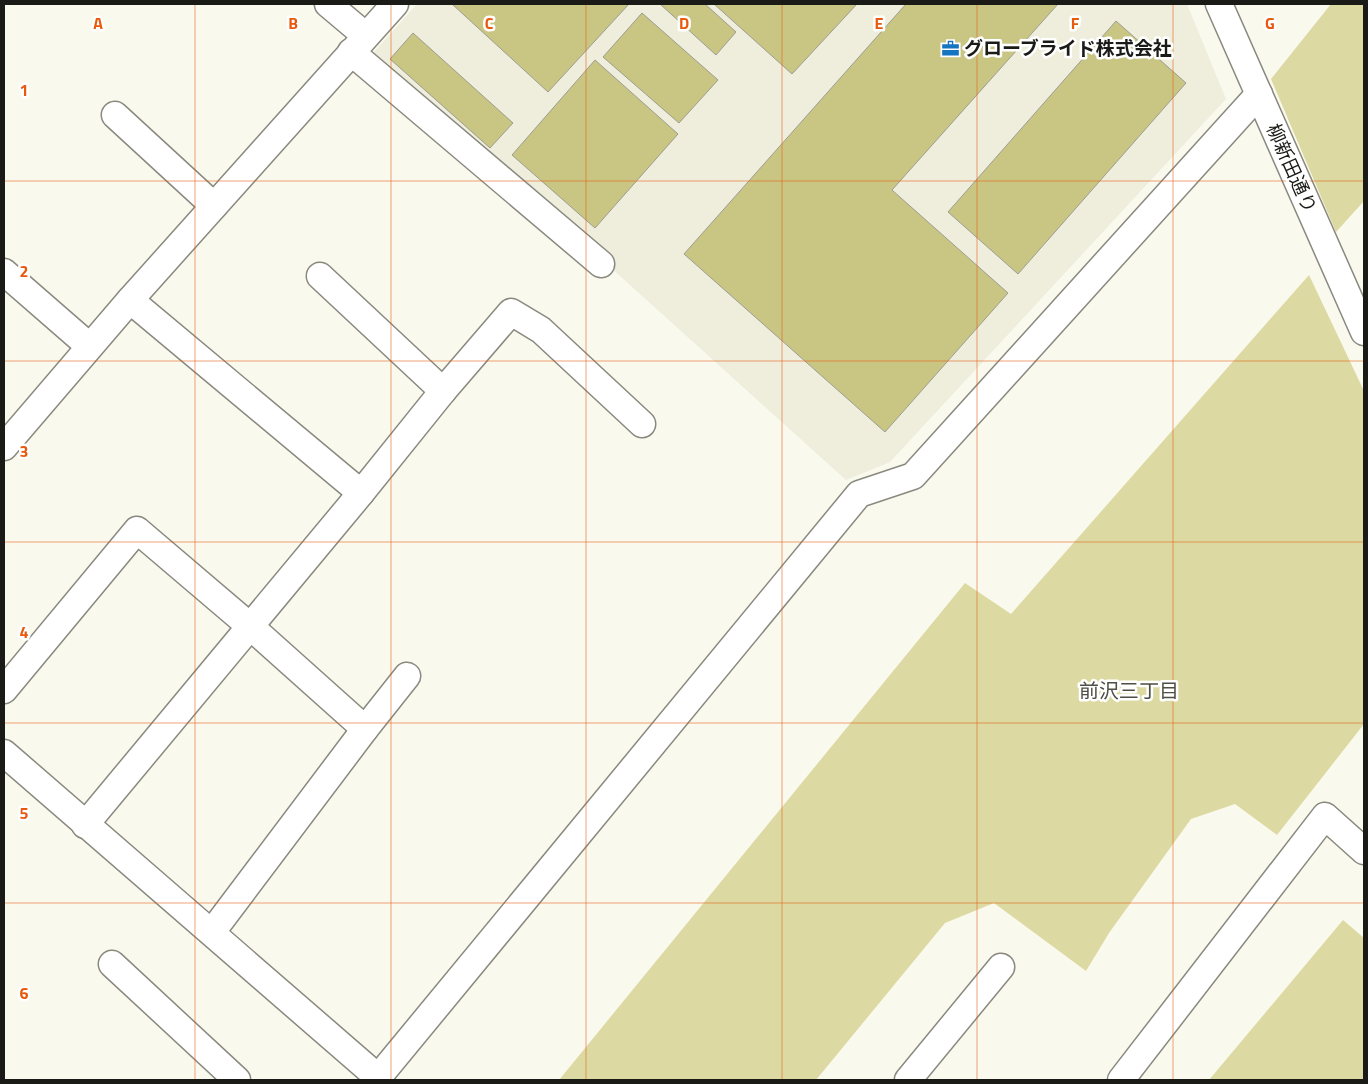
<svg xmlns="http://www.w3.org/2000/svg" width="1368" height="1084" viewBox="0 0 1368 1084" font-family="'Titillium Web','Noto Sans JP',sans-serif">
<rect width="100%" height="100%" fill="#faf9ee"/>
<polygon fill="#efeedc" points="417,4 1187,4 1226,99 890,462 846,480 373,53"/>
<g fill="#dcdaa2">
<polygon points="1331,4 1364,4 1364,201 1336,232 1271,79"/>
<polygon points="1309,275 1364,391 1364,724 1277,835 1235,804 1191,819 1109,933 1086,971 994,903 945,923 816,1080 559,1080 965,583 1011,614"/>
<polygon points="1343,920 1364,938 1364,1080 1209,1080"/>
</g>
<g fill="#c9c583" stroke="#9d9d92">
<polygon points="452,4 629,4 548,92"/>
<polygon points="660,4 705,4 736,32 716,55"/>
<polygon points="714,4 857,4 792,74"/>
<polygon points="906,4 1058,4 892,190 1008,293 885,432 684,254"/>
<polygon points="642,13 718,80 679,123 603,57"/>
<polygon points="1116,21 1186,83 1018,274 948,212"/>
<polygon points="413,33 513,123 490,148 390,59"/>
<polygon points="595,60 678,134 595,228 512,155"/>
</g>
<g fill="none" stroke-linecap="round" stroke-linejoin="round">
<defs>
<g id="minor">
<polyline points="328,4 366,36"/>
<polyline points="1219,4 1364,332"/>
<polyline points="351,52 601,264"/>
<polyline points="115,115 214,206"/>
<polyline points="4,272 89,346"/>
<polyline points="320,276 443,391"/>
<polyline points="130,300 361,493"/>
<polyline points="4,447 130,300 395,4"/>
<polyline points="4,690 137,530 251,627 365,729"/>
<polyline points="4,753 381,1080"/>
<polyline points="85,825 361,493 443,391 511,312 541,330 642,424"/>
<polyline points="212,932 365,729 407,676"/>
<polyline points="112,964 237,1080"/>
<polyline points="376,1080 859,494 913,476 1259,94"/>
<polyline points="908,1080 1001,967"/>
<polyline points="1121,1080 1325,816 1364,851"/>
</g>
</defs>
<use href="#minor" stroke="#89897f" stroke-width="29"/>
<use href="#minor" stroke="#fff" stroke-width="26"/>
</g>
<path fill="none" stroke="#e8590c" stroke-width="1" stroke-opacity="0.55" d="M195 4V1080M391 4V1080M586 4V1080M782 4V1080M977 4V1080M1173 4V1080M4 181H1364M4 361H1364M4 542H1364M4 723H1364M4 903H1364"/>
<defs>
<symbol id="office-bare" viewBox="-9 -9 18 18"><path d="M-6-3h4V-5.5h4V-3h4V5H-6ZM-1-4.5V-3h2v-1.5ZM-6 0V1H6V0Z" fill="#1575c1" stroke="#fff" stroke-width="2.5" paint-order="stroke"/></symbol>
</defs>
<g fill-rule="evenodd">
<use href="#office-bare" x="938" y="36" width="25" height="25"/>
</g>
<g text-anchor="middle" stroke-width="5" stroke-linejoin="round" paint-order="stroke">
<g font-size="19" font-weight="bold" fill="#1a1a16" stroke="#fff" text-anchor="start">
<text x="964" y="55">グローブライド株式会社</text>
</g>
<g font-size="19" fill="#1a1a16" stroke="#fff">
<text transform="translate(1292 168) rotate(66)" y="7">柳新田通り</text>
</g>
<g font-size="20" fill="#4f4f46" stroke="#fff">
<text x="1129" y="698">前沢三丁目</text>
</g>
</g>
<g font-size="16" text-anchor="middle" font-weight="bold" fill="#e8590c" stroke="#fff" stroke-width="5" stroke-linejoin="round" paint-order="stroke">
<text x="98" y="29">A</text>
<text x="293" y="29">B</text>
<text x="489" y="29">C</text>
<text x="684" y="29">D</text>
<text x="879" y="29">E</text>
<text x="1075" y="29">F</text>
<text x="1270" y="29">G</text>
<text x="24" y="96">1</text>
<text x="24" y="277">2</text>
<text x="24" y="457">3</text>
<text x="24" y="638">4</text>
<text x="24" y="819">5</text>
<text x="24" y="999">6</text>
</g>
<rect width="1368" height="1084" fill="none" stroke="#1a1a16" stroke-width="10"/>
</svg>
